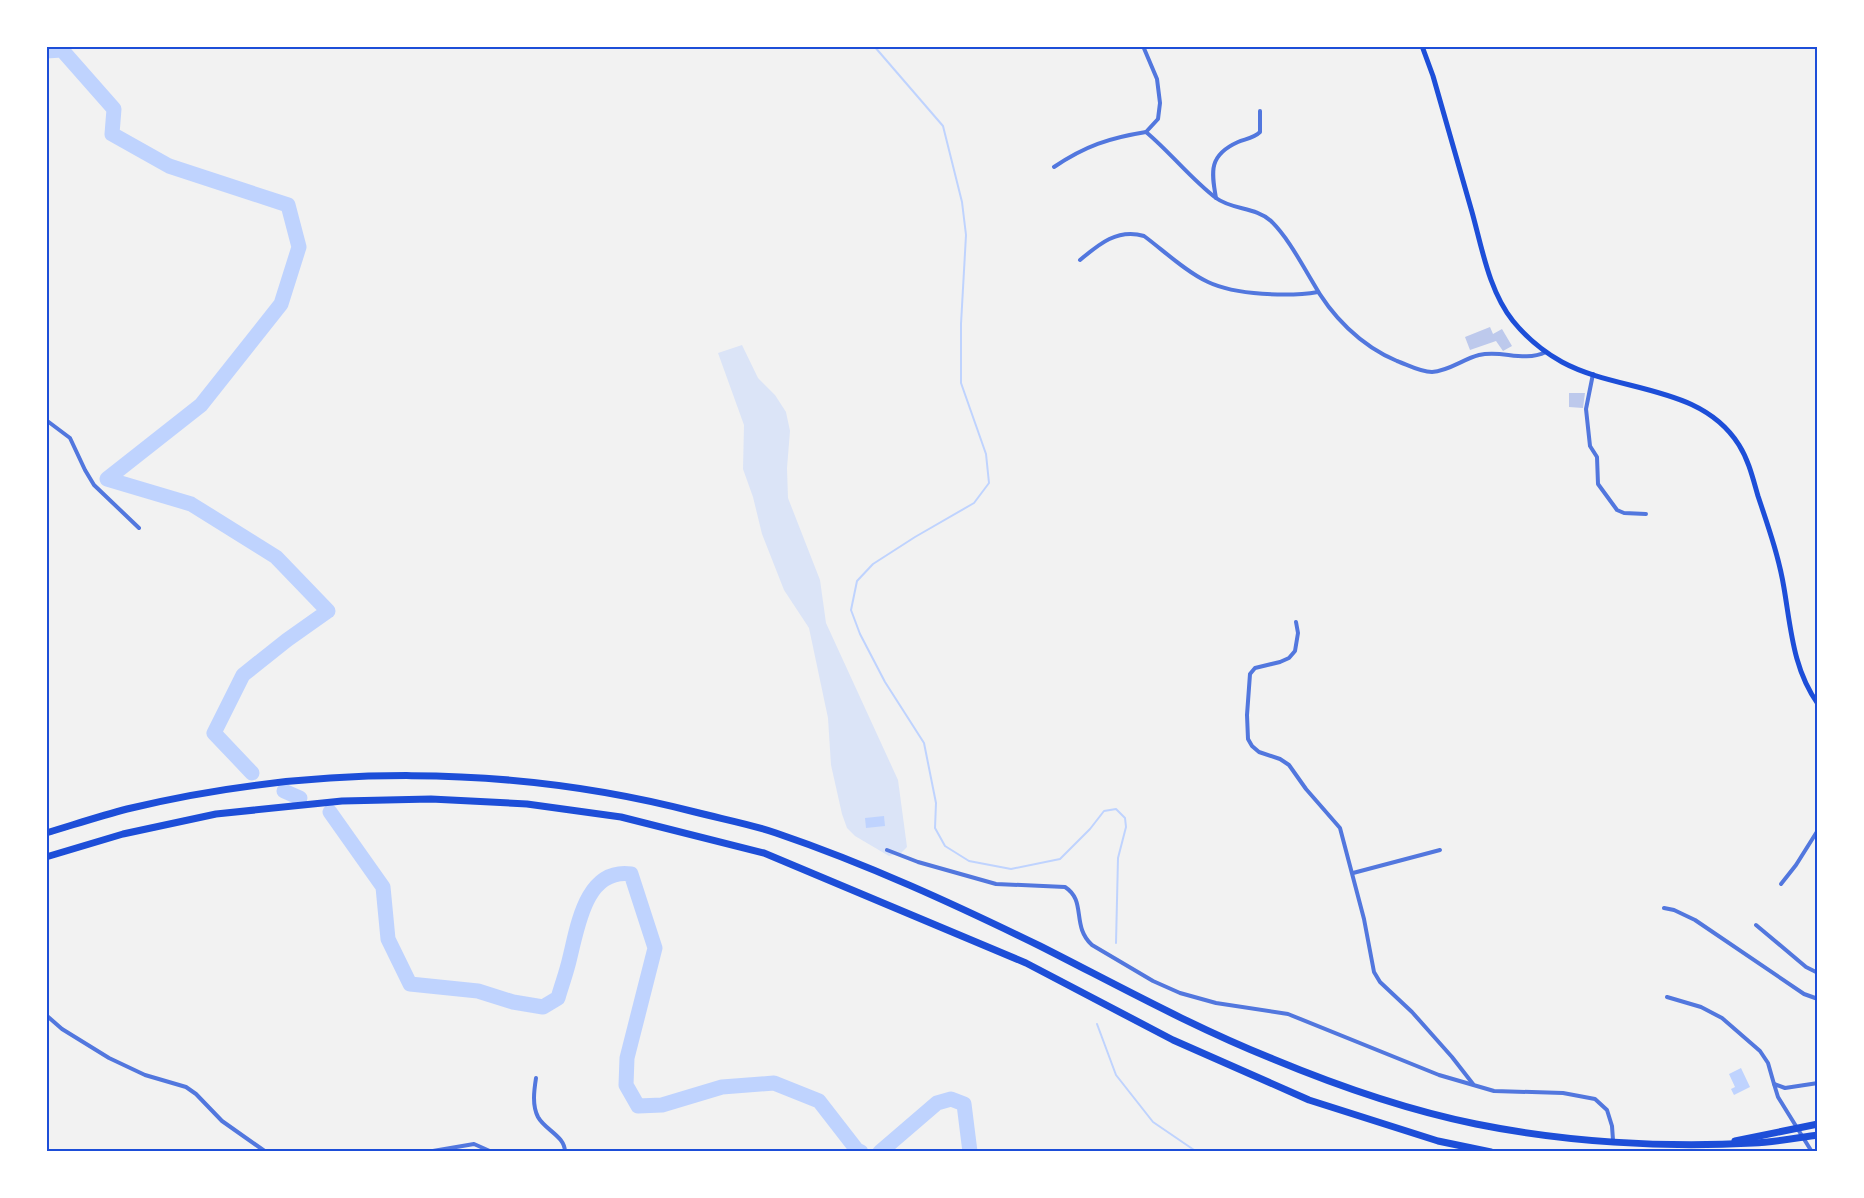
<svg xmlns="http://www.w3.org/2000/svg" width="1864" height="1198" viewBox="0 0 1864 1198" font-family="Quicksand,sans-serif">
<rect width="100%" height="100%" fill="#f2f2f2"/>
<polygon fill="#dbe4f7" points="742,345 758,378 775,395 786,412 790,431 787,468 788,498 820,580 826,623 898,780 907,847 901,853 889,856 855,836 847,828 842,814 831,765 828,718 809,628 784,590 762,534 753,497 743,469 744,425 718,353"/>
<g fill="#bfd3fe">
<polygon points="884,816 885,826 866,828 865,818"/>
<polygon points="1741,1068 1750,1087 1734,1095 1731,1089 1735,1087 1729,1074"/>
</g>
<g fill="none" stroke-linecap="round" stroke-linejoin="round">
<g stroke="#bfd3fe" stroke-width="2">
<polyline points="874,46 943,126 962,202 966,235 961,324 961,383 986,454 989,483 974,503 915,537 873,564 857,581 851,610 860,634 885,682 924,743 936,803 935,828 945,846 969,861 1011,869 1060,859 1090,829 1104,811 1116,809 1125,818 1126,827 1118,858 1116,943"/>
<polyline points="1097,1024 1116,1075 1153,1122 1197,1152"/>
</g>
<g stroke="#bfd3fe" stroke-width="15">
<polyline points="46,51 62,50 114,109 112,134 169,166 288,205 299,247 281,304 201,405 107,479 191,504 276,557 328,611 287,640 243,675 214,733 252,773"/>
<polyline points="284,791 300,798"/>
<path d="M330 812 383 887 388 939 410 984 478 991 513 1002 543 1007 558 998C562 984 567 971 570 957 578 925 586 868 631 874L655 948 627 1058 626 1085 638 1106 662 1105 722 1087 774 1083 819 1101 857 1150 861 1152"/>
<polyline points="880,1152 937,1103 951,1099 964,1104 970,1152"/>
</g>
</g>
<g fill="#bdc9ec">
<polygon points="1490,327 1493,334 1502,329 1512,346 1503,351 1496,341 1470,350 1465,337"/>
<polygon points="1569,393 1585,393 1583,408 1569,407"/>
</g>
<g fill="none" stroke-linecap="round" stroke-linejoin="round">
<g stroke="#5277de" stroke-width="4">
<polyline points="1143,46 1157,79 1160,103 1158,119 1146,132"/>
<path d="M1054 167C1085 146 1109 138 1146 132 1171 153 1191 179 1216 198 1232 210 1256 207 1271 221 1288 238 1300 261 1312 281 1331 316 1361 346 1397 361 1408 365 1420 372 1432 372 1449 371 1463 359 1479 355 1502 349 1522 363 1546 352"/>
<path d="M1216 198C1211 171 1209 155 1238 142 1245 139 1254 138 1260 132V111"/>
<path d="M1080 260C1099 244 1118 228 1144 236 1163 250 1186 272 1208 282 1235 295 1289 297 1318 292"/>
<polyline points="1593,374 1586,409 1590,446 1597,457 1598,484 1617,510 1624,513 1646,514"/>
<polyline points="46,420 70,438 85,470 94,485 139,528"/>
<polyline points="1296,622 1298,633 1295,651 1289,658 1280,662 1255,668 1250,674 1247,715 1248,739 1252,746 1259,752 1280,759 1289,765 1306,789 1340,828 1364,919 1374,972 1380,982 1412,1012 1452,1057 1473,1084"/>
<path d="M887 850 918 862 996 884 1065 887C1087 901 1071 926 1092 945L1153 981 1180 993 1216 1003 1288 1014 1439 1075 1494 1091 1563 1093 1595 1099 1607 1110 1612 1126 1613 1140"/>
<polyline points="1353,873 1440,850"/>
<polyline points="1781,884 1796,865 1818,830"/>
<polyline points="1664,908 1674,910 1695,920 1804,994 1818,999"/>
<polyline points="1756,925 1806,967 1818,973"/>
<polyline points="1667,997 1701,1007 1722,1018 1760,1051 1768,1063 1774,1084"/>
<polyline points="46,1015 62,1029 109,1058 145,1075 186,1087 196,1094 222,1121 266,1152"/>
<path d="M536 1078C534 1091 532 1105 538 1117 545 1130 565 1136 565 1152"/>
<polyline points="326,1152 356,1152"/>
<polyline points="427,1152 474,1144 492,1152"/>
<polyline points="1812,1152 1778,1097 1774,1084 1785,1088 1818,1083"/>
</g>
<path stroke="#1d4ed8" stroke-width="5" d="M1422 46 1433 76C1446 121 1459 166 1472 212 1482 248 1489 291 1513 321 1526 337 1544 352 1562 362 1619 393 1701 384 1739 445 1749 461 1753 479 1758 496 1768 526 1779 557 1784 588 1791 629 1793 669 1818 704"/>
<g stroke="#1d4ed8" stroke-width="7">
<path d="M46 833C73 825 100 816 127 809 313 764 510 764 695 812 722 819 750 824 776 833 867 864 954 904 1040 946 1117 985 1193 1027 1273 1059 1338 1086 1407 1110 1476 1124 1565 1142 1663 1148 1753 1143 1775 1142 1796 1138 1818 1135"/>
<polyline points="46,857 123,834 216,814 342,801 431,799 527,804 621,817 764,853 1026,963 1173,1040 1309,1100 1438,1141 1491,1152"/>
<polyline points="1735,1141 1818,1124"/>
</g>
</g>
<rect width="1864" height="1198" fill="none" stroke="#ffffff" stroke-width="96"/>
<rect x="48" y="48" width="1768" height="1102" fill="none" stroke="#1d4ed8" stroke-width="2"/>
</svg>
